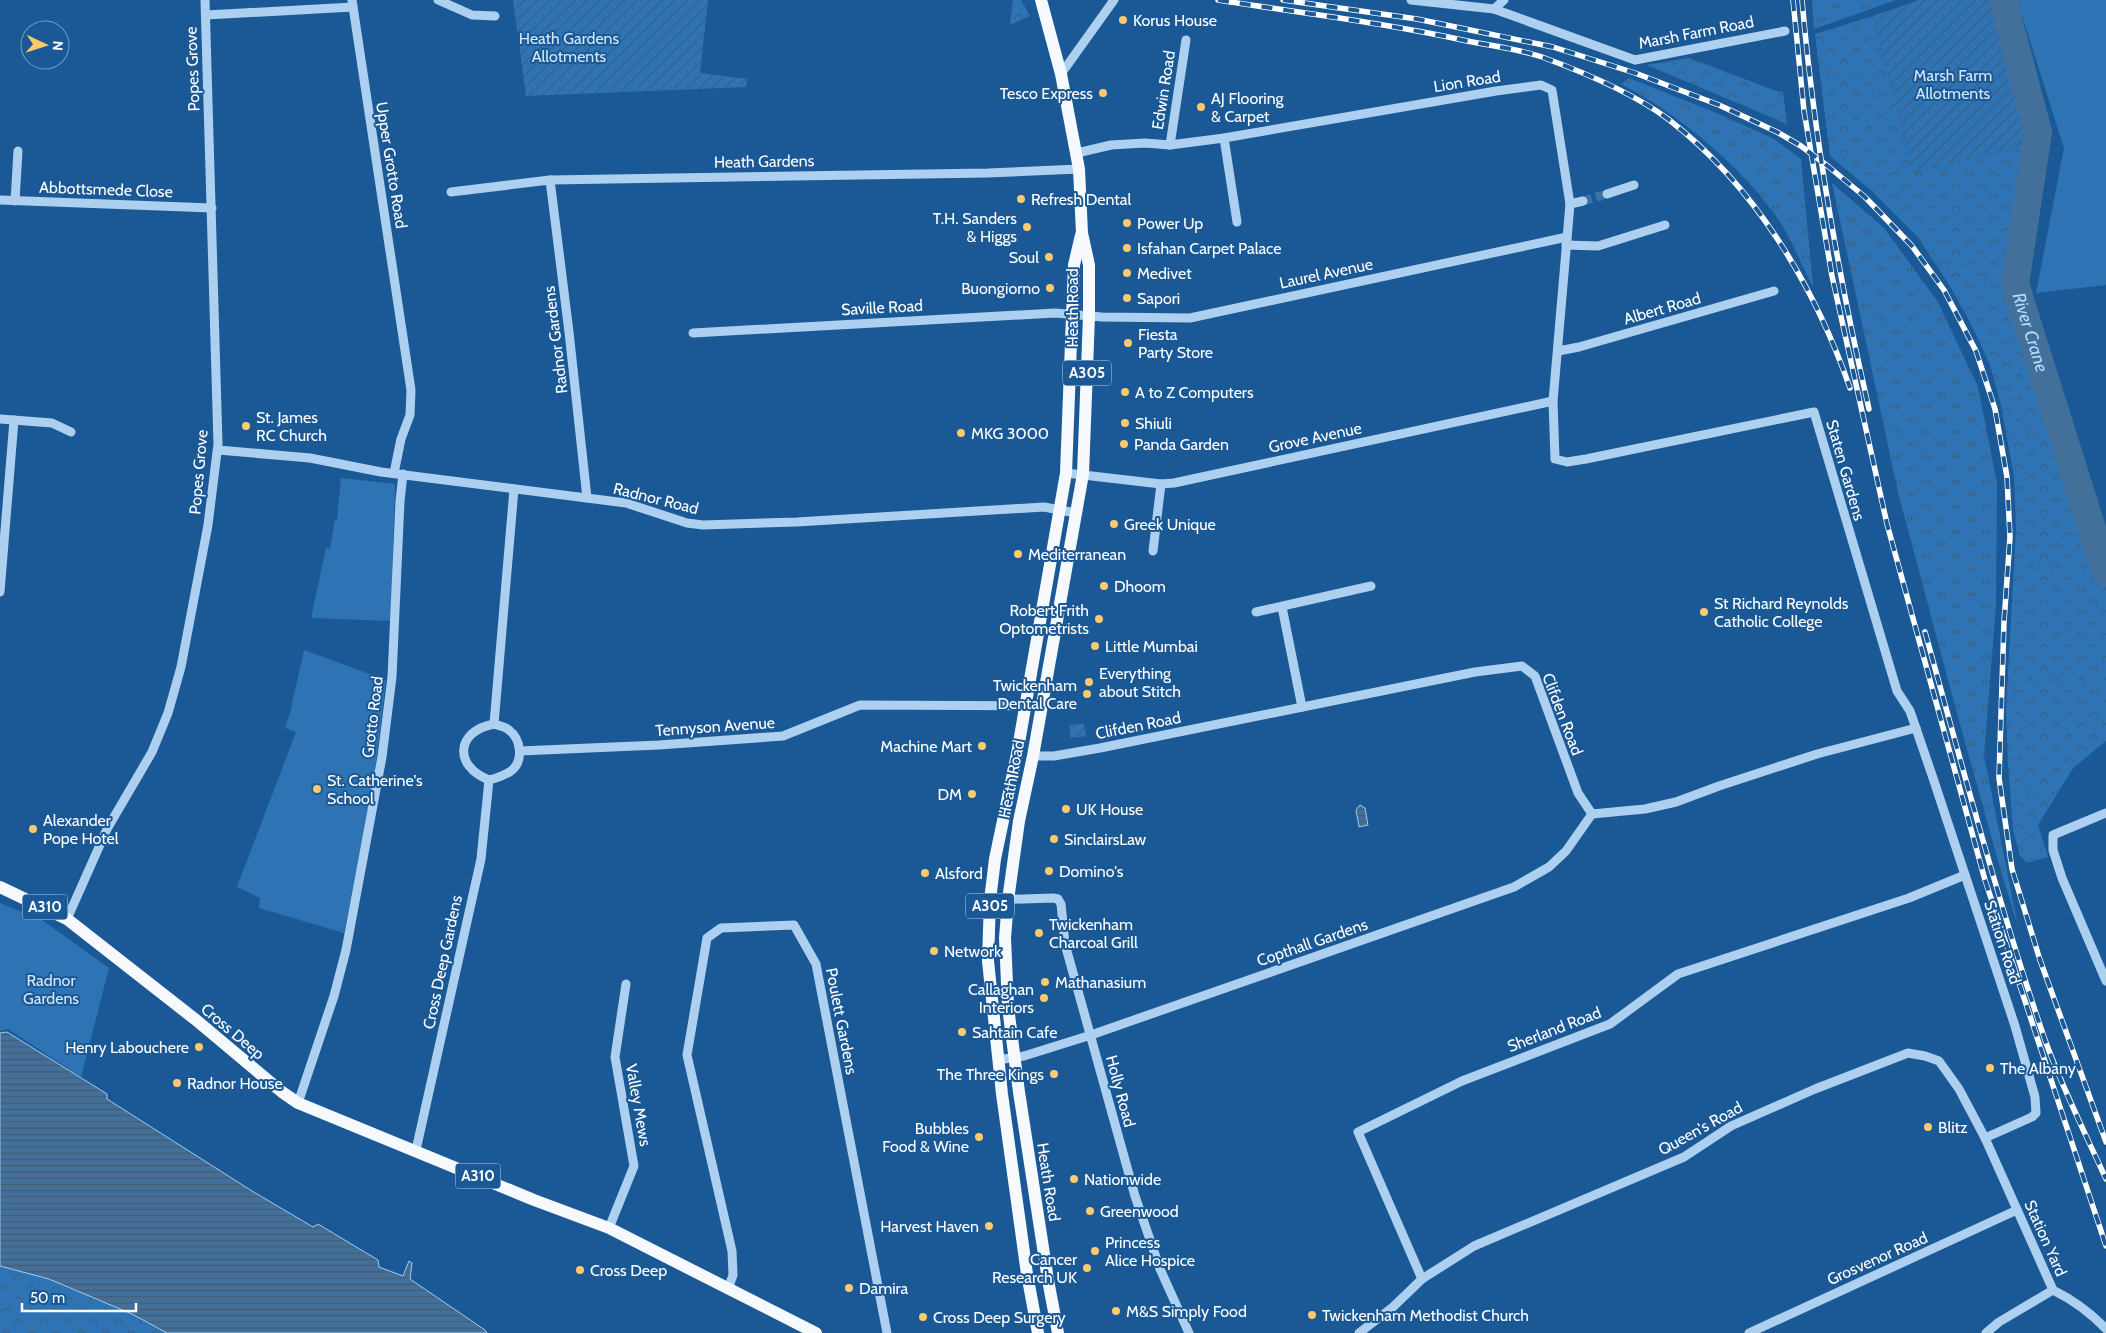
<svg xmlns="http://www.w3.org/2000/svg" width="2106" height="1333" viewBox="0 0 2106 1333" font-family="Cabin,sans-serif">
<defs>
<pattern id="grass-tufts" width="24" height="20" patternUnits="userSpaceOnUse" patternTransform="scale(1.25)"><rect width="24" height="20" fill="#2e74b4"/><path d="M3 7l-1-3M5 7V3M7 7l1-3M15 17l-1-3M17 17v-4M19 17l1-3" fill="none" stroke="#3e5e7b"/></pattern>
<pattern id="forest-crowns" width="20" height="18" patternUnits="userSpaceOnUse" patternTransform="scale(1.25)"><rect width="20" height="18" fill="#2e74b4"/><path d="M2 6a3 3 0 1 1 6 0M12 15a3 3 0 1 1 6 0" fill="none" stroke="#3e5e7b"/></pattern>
<pattern id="garden-furrows" width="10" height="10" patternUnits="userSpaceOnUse" patternTransform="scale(1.25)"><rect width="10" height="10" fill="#2e74b4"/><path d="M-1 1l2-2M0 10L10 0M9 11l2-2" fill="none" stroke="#3e5e7b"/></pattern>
<pattern id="water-rules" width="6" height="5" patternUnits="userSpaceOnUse" patternTransform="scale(1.25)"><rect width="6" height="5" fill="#43709b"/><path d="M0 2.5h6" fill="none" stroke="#485a6c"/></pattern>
</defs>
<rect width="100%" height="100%" fill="#1a5996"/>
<g fill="url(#grass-tufts)">
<polygon points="1812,0 1896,0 1814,29"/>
<path d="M1629 78 1719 114 1774 139 1801 159 1813 287C1801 264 1789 233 1774 213 1736 162 1677 113 1621 84Z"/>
<polygon points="1832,183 1884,228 1938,302 1978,387 1997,483 1996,605 1984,756 2018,926 2000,868 1955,706 1898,492"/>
</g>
<g fill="url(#forest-crowns)">
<polygon points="1013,0 1021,0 1030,16 1010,25"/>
<polygon points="1873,16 1913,173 2026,144 2009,286 2106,588 2106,741 2073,768 2038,825 2048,857 2027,863 2020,856 2013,830 2008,764 2006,709 2016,529 2014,476 2001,405 1990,365 1972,326 1950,286 1917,236 1873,192 1830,156 1815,34"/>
<polygon points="1689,58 1776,91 1783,92 1787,124 1647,65"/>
<polygon points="0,1259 91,1284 179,1333 0,1333"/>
</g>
<g fill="#2e74b4">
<polygon points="2017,0 2106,0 2106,285 2036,293 2064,148"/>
<polygon points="341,478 395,484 391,621 311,618 326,548 330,549 335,520 337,520"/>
<polygon points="304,650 386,680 374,780 344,933 259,908 260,898 237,887 296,732 285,728 290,713"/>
<polygon points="0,903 42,920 109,968 81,1077 8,1029 0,1031"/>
</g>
<g fill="url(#garden-furrows)">
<polygon points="513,0 708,0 700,73 747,79 746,87 526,96"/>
<polygon points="1919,0 1993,0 2027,126 2026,144 1913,173 1873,16"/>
<polygon points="1084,724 1086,736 1071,738 1069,725"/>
</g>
<g fill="url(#water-rules)" stroke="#a0ccf2">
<polygon points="1360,805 1365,808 1368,825 1359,827 1356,810"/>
<polygon points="7,1032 107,1094 107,1099 252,1191 313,1227 318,1224 378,1260 379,1267 403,1276 409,1261 412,1263 410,1279 485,1330 487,1333 167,1333 132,1314 49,1279 0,1266 0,1033"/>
</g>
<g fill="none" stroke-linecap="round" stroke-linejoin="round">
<path stroke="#43709b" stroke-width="28" id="s1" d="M2003 0 2038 132 2015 284 2106 573"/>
<polyline stroke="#3c72a6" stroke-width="9" stroke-dasharray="9 4.5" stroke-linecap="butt" points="1583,201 1607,194"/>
<g stroke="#add0f0" stroke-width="9">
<polyline points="352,0 411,390 410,415 401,439 394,473"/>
<polyline points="438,0 472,15 495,16"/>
<polyline points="1411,0 1494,9 1635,60 1785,31"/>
<polyline points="1494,9 1504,0"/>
<polyline points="206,15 353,7"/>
<polyline points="1061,74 1114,0"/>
<polyline points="1224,138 1237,222"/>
<polyline points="1170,145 1186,40"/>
<polyline points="1077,153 1111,145 1145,143 1170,145 1224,138 1496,91 1541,85 1552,90 1570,204 1553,401 1555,459 1567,462 1586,459 1814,412 1897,691 1910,711 1933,778 2015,1026 2035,1097 2036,1113 2032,1117 1985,1138"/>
<polyline points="550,180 569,332 587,498"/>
<polyline points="451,192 550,180 988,173 1079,169"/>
<polyline points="1607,194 1634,185"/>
<polyline points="0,200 212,208"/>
<polyline points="15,201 18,151"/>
<polyline points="1570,204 1583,201"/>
<polyline points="1566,245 1598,246 1665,225"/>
<polyline points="693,333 1055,313 1102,317 1190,318 1567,237"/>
<polyline points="1558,351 1579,347 1774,291"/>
<polyline points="0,419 52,423 71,432"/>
<polyline points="218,450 310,458 381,472 626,503 687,523 703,525 797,522 1044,507 1076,513"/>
<polyline points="1066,473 1161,484 1174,483 1553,401"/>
<polyline points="1153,551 1161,484"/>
<polyline points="0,592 14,420"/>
<polyline points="1282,607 1302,707"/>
<polyline points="1256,612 1371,586"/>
<polyline points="494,724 514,489"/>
<path d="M494 724C499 726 505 726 509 730 521 739 524 761 511 771 505 775 497 778 489 780 453 766 456 731 494 724Z"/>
<polyline points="520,751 659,745 783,736 860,705 1042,706"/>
<polyline points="1033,756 1054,756 1100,748 1475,672 1522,666 1535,676 1578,793 1592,814 1645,809 1676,802 1719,786 1817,754 1916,728"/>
<polyline points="2106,813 2053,835 2053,850 2062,878 2106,981"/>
<polyline points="990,900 1053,898 1058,899 1061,904 1065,944 1135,1196 1160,1269 1189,1333"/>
<polyline points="67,919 107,829 152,752 168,713 181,667 208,525 218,444 205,0"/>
<polyline points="998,1060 1024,1056 1091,1035 1514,887 1549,867 1566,851 1592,814"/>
<polyline points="298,1103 334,996 346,950 382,757 392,677 400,501 403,474"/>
<polyline points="416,1150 481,859 489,780"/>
<polyline points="609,1228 634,1166 615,1057 626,984"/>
<polyline points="1422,1279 1358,1132 1462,1081 1610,1024 1678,974 1909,898 1965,875"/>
<polyline points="728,1289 733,1275 732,1251 687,1055 707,938 721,928 794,925 816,964 887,1333"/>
<path d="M1359 1333 1393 1307 1422 1279 1474 1246 1684 1157 1731 1126 1815 1089 1908 1053 1925 1056 1939 1061 1959 1089 1985 1138 2053 1290C2073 1300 2090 1312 2106 1329"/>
<polyline points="1749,1333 2017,1210"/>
<polyline points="1986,1333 1999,1322 2053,1290"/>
</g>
<g stroke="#f6faff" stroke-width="12">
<polyline points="1041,0 1061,74 1079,169 1082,233 1089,265 1089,316 1083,474 1033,756 1019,821 1008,900 1005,938 1008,1007 1019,1092 1048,1280 1058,1333"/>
<polyline points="0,887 67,919 196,1020 282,1092 298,1103 534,1200 609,1228 816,1333"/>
<polyline points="1038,1333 1027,1274 1002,1094 988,961 990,900 995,859 1017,754 1066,473 1074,265 1081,235"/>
</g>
<defs>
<g id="rail">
<path d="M1218 0C1301 13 1385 23 1467 41 1492 46 1519 49 1542 57 1583 72 1633 93 1668 119 1755 186 1814 285 1850 388"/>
<polyline points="1283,0 1417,19 1553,47 1635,73 1719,105 1777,132 1801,146 1829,167 1865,197 1912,246 1944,290 1976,351 1995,409 2007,477 2010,537 2004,622 1999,778 2012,869 2040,960 2106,1142"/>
<polyline points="1793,0 1804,111 1832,276 1887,524 1985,880 2106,1246"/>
<path d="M1802 0C1814 138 1838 274 1869 409"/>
<path d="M1925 632C1963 769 1999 906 2045 1040 2062 1087 2085 1133 2106 1179"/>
</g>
</defs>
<use href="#rail" stroke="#fff" stroke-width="5.5"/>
<use href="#rail" stroke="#1a5996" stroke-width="4" stroke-dasharray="11" stroke-linecap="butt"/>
</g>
<g fill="#ffca6c" stroke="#1a5996" stroke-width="2">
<circle cx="1123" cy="20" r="5"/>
<circle cx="1103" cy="93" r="5"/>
<circle cx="1201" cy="107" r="5"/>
<circle cx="1021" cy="199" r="5"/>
<circle cx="1127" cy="223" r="5"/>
<circle cx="1027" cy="227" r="5"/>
<circle cx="1127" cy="248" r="5"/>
<circle cx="1049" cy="257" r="5"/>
<circle cx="1127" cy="273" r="5"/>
<circle cx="1050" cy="288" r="5"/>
<circle cx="1127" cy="298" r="5"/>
<circle cx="1128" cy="343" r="5"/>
<circle cx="1125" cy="392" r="5"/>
<circle cx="1125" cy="423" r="5"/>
<circle cx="246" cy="426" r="5"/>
<circle cx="961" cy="433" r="5"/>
<circle cx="1124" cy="444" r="5"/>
<circle cx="1114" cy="524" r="5"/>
<circle cx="1018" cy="554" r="5"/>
<circle cx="1104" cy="586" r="5"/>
<circle cx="1704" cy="612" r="5"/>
<circle cx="1099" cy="619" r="5"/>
<circle cx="1095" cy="646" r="5"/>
<circle cx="1089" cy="682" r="5"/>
<circle cx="1087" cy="694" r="5"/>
<circle cx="982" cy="746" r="5"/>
<circle cx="317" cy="789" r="5"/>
<circle cx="972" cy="794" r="5"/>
<circle cx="1066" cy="809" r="5"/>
<circle cx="33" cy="829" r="5"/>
<circle cx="1054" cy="839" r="5"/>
<circle cx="1049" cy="871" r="5"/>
<circle cx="925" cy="873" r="5"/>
<circle cx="1039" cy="933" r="5"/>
<circle cx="934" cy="951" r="5"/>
<circle cx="1045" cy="982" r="5"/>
<circle cx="1044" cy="998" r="5"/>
<circle cx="962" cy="1032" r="5"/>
<circle cx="199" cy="1047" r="5"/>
<circle cx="1990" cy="1068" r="5"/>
<circle cx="1054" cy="1074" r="5"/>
<circle cx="177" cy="1083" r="5"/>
<circle cx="1928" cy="1127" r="5"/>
<circle cx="979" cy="1137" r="5"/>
<circle cx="1074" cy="1179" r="5"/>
<circle cx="1090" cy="1211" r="5"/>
<circle cx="989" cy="1226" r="5"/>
<circle cx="1095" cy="1251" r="5"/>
<circle cx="1087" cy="1268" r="5"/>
<circle cx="580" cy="1270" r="5"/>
<circle cx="849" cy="1288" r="5"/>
<circle cx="1116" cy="1311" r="5"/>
<circle cx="1312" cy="1315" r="5"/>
<circle cx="923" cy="1317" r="5"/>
</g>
<g text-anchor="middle" stroke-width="4" stroke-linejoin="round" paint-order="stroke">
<g fill="#1a5996" stroke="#bacde0" stroke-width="1">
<rect x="1063" y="360.5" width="48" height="25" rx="4"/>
<rect x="966" y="893.5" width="48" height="25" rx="4"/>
<rect x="22.5" y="894.5" width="45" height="25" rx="4"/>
<rect x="455.5" y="1163.5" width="45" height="25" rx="4"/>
</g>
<g font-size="15" font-weight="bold" fill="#fff">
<text x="1087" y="378">A305</text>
<text x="990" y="911">A305</text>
<text x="45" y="912">A310</text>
<text x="478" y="1181">A310</text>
</g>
<g font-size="16" fill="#fff" stroke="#1a5996" text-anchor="start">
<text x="1133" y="26">Korus House</text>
<text x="1093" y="99" text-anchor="end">Tesco Express</text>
<text x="1211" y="104">AJ Flooring<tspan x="1211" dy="18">&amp; Carpet</tspan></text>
<text x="1031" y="205">Refresh Dental</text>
<text x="1017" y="224" text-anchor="end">T.H. Sanders<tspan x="1017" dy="18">&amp; Higgs</tspan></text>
<text x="1137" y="229">Power Up</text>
<text x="1137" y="254">Isfahan Carpet Palace</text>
<text x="1039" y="263" text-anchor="end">Soul</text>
<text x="1137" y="279">Medivet</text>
<text x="1040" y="294" text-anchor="end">Buongiorno</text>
<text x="1137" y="304">Sapori</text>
<text x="1138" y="340">Fiesta<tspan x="1138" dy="18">Party Store</tspan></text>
<text x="1135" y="398">A to Z Computers</text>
<text x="256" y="423">St. James<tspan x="256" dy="18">RC Church</tspan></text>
<text x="1135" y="429">Shiuli</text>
<text x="971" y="439">MKG 3000</text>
<text x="1134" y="450">Panda Garden</text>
<text x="1124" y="530">Greek Unique</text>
<text x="1028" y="560">Mediterranean</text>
<text x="1114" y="592">Dhoom</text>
<text x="1714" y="609">St Richard Reynolds<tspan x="1714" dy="18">Catholic College</tspan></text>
<text x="1089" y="616" text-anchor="end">Robert Frith<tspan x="1089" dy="18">Optometrists</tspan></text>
<text x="1105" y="652">Little Mumbai</text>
<text x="1099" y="679">Everything<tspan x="1099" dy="18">about Stitch</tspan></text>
<text x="1077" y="691" text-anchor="end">Twickenham<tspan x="1077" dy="18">Dental Care</tspan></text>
<text x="972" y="752" text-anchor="end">Machine Mart</text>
<text x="327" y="786">St. Catherine's<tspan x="327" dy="18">School</tspan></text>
<text x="962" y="800" text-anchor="end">DM</text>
<text x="1076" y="815">UK House</text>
<text x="43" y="826">Alexander<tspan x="43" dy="18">Pope Hotel</tspan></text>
<text x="1064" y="845">SinclairsLaw</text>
<text x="1059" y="877">Domino's</text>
<text x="935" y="879">Alsford</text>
<text x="1049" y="930">Twickenham<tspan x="1049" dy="18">Charcoal Grill</tspan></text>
<text x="944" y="957">Network</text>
<text x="1055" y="988">Mathanasium</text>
<text x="1034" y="995" text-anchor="end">Callaghan<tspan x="1034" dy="18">Interiors</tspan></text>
<text x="972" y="1038">Sahtain Cafe</text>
<text x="189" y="1053" text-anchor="end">Henry Labouchere</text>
<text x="2000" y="1074">The Albany</text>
<text x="1044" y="1080" text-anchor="end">The Three Kings</text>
<text x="187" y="1089">Radnor House</text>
<text x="1938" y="1133">Blitz</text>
<text x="969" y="1134" text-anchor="end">Bubbles<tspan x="969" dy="18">Food &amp; Wine</tspan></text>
<text x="1084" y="1185">Nationwide</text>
<text x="1100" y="1217">Greenwood</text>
<text x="979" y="1232" text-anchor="end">Harvest Haven</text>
<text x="1105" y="1248">Princess<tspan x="1105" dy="18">Alice Hospice</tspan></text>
<text x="1077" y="1265" text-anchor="end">Cancer<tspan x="1077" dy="18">Research UK</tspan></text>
<text x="590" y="1276">Cross Deep</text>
<text x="859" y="1294">Damira</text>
<text x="1126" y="1317">M&amp;S Simply Food</text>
<text x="1322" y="1321">Twickenham Methodist Church</text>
<text x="933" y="1323">Cross Deep Surgery</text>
</g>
<g font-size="16" fill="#fff" stroke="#1a5996">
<text transform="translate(1696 32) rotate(-11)" y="6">Marsh Farm Road</text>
<text transform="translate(192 69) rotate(-92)" y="6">Popes Grove</text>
<text transform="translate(1467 81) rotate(-9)" y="6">Lion Road</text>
<text transform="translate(1163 90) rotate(-81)" y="6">Edwin Road</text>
<text transform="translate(764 161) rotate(-1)" y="6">Heath Gardens</text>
<text transform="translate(392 165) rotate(81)" y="6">Upper Grotto Road</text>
<text transform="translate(106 189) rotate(2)" y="6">Abbottsmede Close</text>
<text transform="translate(1326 273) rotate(-12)" y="6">Laurel Avenue</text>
<text transform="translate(882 307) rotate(-3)" y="6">Saville Road</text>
<text transform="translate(1072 308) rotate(-90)" y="6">Heath Road</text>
<text transform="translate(1662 308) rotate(-16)" y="6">Albert Road</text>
<text transform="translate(555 340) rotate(-97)" y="6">Radnor Gardens</text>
<text transform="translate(1315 437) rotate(-12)" y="6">Grove Avenue</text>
<text transform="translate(1846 470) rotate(74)" y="6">Staten Gardens</text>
<text transform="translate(198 472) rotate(-85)" y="6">Popes Grove</text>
<text transform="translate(656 498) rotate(14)" y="6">Radnor Road</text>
<text transform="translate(1563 714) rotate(69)" y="6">Clifden Road</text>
<text transform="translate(372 717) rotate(-83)" y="6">Grotto Road</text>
<text transform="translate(1138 725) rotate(-11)" y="6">Clifden Road</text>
<text transform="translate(715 726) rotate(-4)" y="6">Tennyson Avenue</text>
<text transform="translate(1011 779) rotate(-79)" y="6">Heath Road</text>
<text transform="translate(1312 942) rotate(-19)" y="6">Copthall Gardens</text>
<text transform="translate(2003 942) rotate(72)" y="6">Station Road</text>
<text transform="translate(442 962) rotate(-78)" y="6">Cross Deep Gardens</text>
<text transform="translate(842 1021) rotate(79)" y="6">Poulett Gardens</text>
<text transform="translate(1554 1029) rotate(-21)" y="6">Sherland Road</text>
<text transform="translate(233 1031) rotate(40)" y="6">Cross Deep</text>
<text transform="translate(1121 1091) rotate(75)" y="6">Holly Road</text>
<text transform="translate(639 1105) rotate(80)" y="6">Valley Mews</text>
<text transform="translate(1700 1128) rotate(-29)" y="6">Queen's Road</text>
<text transform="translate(1049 1182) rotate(81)" y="6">Heath Road</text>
<text transform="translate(2046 1238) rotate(66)" y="6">Station Yard</text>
<text transform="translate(1877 1258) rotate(-24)" y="6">Grosvenor Road</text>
</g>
<g font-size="16" fill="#d4e9fb" stroke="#1a5996">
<text x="569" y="44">Heath Gardens<tspan x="569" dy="18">Allotments</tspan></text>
<text x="1953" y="81">Marsh Farm<tspan x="1953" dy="18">Allotments</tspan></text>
<text x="51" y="986">Radnor<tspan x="51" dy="18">Gardens</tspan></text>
</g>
<g font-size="18" font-style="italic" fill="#b9daf7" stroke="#1a5996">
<text dy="6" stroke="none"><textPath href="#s1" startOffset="341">River Crane</textPath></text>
</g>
</g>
<g transform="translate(45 45) rotate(94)"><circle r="24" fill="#1a5996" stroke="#769bc0"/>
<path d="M0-4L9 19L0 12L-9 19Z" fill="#ffca6c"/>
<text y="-8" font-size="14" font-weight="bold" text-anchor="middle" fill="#ffffff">N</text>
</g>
<path d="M22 1303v8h114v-8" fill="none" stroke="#ffffff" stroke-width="2.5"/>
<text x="30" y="1303" font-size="15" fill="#ffffff" stroke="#1a5996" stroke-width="4" paint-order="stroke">50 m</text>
</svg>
